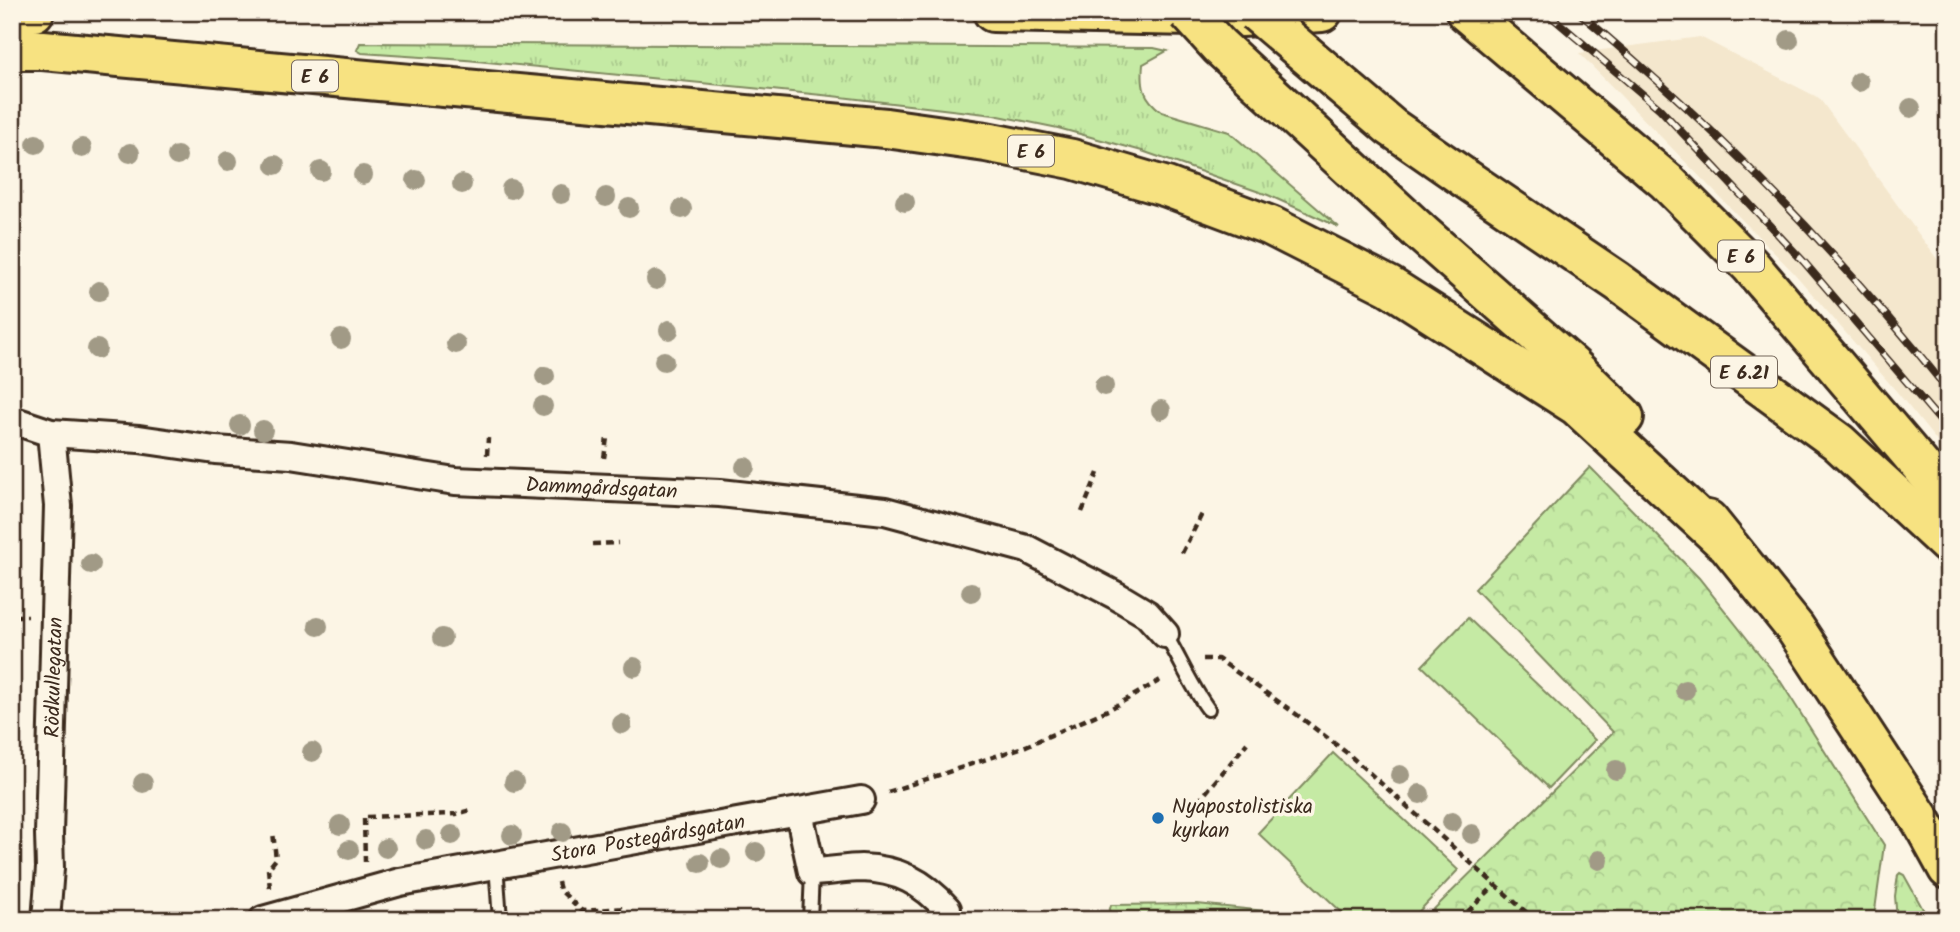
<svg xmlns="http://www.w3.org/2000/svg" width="1960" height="932" viewBox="0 0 1960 932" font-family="Kalam,sans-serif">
<defs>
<pattern id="grass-tufts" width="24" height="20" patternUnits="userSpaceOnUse" patternTransform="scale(1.75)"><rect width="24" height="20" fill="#c5eaa4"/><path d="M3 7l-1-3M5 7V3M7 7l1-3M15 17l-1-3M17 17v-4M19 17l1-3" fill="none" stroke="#aac98d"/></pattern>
<pattern id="forest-crowns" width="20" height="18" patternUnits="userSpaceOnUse" patternTransform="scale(1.75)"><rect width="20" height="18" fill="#c5eaa4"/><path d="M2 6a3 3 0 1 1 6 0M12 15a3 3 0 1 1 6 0" fill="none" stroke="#aac98d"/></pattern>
</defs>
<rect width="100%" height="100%" fill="#fcf5e5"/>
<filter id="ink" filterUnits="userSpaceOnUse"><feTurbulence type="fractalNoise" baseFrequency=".0143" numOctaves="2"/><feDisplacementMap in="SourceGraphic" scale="14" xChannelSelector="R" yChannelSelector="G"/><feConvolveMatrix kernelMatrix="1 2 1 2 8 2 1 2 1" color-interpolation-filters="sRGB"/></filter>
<g filter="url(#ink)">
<polygon fill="#f4e7cd" points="1700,37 1819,98 1948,274 1948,455 1897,392 1794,273 1579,53"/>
<g fill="url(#grass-tufts)" stroke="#808a61" stroke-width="2">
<path d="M360 43 1154 48 1167 51 1143 64C1141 87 1143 98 1162 112L1229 132 1339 227 1268 195 1142 151 1058 128 994 115 832 96 466 60 362 53 357 50Z"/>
<polygon points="1900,873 1904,875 1929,920 1897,920 1895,896 1898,875"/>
</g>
<g fill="url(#forest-crowns)" stroke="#808a61" stroke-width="2">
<polygon points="1590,467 1699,578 1779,679 1884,845 1875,910 1879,920 1423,920 1613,732 1475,589"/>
<polygon points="1197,904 1286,913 1299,920 1107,920 1111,905"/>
</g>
<g fill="#c5eaa4" stroke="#808a61" stroke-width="2">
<polygon points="1468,618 1595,740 1549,788 1422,666"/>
<polygon points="1333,753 1458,870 1411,920 1350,920 1258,833"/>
</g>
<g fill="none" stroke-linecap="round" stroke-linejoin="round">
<defs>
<g id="service">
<path d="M1165 634C1180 659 1191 686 1208 709"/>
<polyline points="496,864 500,920"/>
<polyline points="810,920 812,872"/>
</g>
<g id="minor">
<path id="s1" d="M12 420 51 433 139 439 215 450 291 455 455 481 720 493 885 511 1027 549 1117 596 1147 614 1165 634"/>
<path d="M799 812 812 872C829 872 845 868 861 868 898 869 923 882 947 909"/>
<path id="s2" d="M46 920 50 868 49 834 58 506 51 433"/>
<path id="s3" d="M263 920 400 882 861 800"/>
</g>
<g id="motorway">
<polyline points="993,12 1242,17 1322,12"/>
<polyline points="1466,12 1666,181 1750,265 1948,498"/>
<polyline points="12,13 34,12"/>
<polyline points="12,50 43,50 886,128 986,142 1072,159 1167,187 1271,226 1389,286 1577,406 1722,540"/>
<polyline points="1466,179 1617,281 1838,442 1948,544"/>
<polyline points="1418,230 1572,366 1624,417"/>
<polyline points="1708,520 1795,628 1922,822 1948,869"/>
</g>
</defs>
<use href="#service" stroke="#3b2a1e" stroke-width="18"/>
<use href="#minor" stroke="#3b2a1e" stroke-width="32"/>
<use href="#motorway" stroke="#3b2a1e" stroke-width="44"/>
<g stroke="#3b2a1e" stroke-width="4.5" stroke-dasharray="7 5" stroke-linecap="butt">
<polyline points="487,455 488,438"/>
<polyline points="604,458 607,438"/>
<polyline points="1082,512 1098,473"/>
<polyline points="593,544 618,543"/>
<polyline points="1182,553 1202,514"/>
<polyline points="14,616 28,616"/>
<polyline points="1203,659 1218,659 1296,714 1347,753 1535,920"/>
<polyline points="888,792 1026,746 1110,709 1164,678"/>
<polyline points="1198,802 1247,743"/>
<polyline points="365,862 364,817 456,814 471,810"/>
<polyline points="558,882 560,890 582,911 626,908"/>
<polyline points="270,888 268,869 276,859 273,832"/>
<polyline points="1459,920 1495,885"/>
</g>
<use href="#service" stroke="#fcf5e5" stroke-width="12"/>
<use href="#minor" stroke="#fcf5e5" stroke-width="26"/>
<use href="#motorway" stroke="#f7e281" stroke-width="38"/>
<defs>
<g id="rail">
<polyline points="1546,12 1660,109 1804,262 1948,430"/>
<path d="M1578 12C1714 125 1838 252 1948 390"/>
</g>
</defs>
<use href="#rail" stroke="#3b2a1e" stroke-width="8"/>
<use href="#rail" stroke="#fcf5e5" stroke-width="5" stroke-dasharray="16" stroke-linecap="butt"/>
<defs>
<g id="motorway-bridge">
<polyline points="1188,12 1219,46 1418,230"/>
<polyline points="1256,12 1391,127 1466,179"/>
</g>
</defs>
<use href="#motorway-bridge" stroke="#3b2a1e" stroke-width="44" stroke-linecap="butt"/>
<use href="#motorway-bridge" stroke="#f7e281" stroke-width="38"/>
</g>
<g fill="#a19a86">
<circle cx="1789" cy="40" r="10"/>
<circle cx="1859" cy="82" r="10"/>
<circle cx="1911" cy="108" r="10"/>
<circle cx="36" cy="144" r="10"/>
<circle cx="82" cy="148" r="10"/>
<circle cx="130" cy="153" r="10"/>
<circle cx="177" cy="156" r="10"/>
<circle cx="228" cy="161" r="10"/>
<circle cx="275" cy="165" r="10"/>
<circle cx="321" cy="171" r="10"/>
<circle cx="363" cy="175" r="10"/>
<circle cx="416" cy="180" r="10"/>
<circle cx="462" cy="184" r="10"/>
<circle cx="511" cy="189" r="10"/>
<circle cx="561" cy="194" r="10"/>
<circle cx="606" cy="197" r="10"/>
<circle cx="905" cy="202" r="10"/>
<circle cx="629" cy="208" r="10"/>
<circle cx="682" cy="209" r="10"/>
<circle cx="656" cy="280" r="10"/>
<circle cx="99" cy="291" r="10"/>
<circle cx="669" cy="330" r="10"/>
<circle cx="341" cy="339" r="10"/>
<circle cx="456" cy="344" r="10"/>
<circle cx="97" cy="349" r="10"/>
<circle cx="664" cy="361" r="10"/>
<circle cx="545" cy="376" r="10"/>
<circle cx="1104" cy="386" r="10"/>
<circle cx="543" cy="406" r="10"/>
<circle cx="1161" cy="410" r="10"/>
<circle cx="240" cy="425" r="10"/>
<circle cx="263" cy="430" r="10"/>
<circle cx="745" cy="467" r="10"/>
<circle cx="91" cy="564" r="10"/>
<circle cx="971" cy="592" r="10"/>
<circle cx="318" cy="626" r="10"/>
<circle cx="442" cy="638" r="10"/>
<circle cx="634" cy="667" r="10"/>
<circle cx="1685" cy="690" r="10"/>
<circle cx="622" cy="724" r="10"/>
<circle cx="312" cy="752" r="10"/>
<circle cx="1616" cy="770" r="10"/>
<circle cx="1400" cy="775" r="10"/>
<circle cx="514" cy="782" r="10"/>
<circle cx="143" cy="783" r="10"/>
<circle cx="1420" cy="794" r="10"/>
<circle cx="1452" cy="822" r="10"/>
<circle cx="340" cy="825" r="10"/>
<circle cx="562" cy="832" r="10"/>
<circle cx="1472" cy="834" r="10"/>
<circle cx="452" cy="835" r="10"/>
<circle cx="512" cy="835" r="10"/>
<circle cx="426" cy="840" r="10"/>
<circle cx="386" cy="848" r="10"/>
<circle cx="349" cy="850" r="10"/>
<circle cx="756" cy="852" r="10"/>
<circle cx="721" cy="859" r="10"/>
<circle cx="1599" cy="860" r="10"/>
<circle cx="700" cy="863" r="10"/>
</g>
</g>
<circle fill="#1f6fb2" stroke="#fcf5e5" stroke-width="2.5" cx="1158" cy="818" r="7"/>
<g text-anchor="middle" stroke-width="7" stroke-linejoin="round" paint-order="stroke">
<g fill="#fcf5e5" stroke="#75675a" stroke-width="2">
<rect x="292" y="60.5" width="46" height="31" rx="5"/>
<rect x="1008" y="135.5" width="46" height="31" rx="5"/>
<rect x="1718" y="240.5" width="46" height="31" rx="5"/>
<rect x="1711" y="356.5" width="66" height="31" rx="5"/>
</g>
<g font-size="19" font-weight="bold" fill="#3b2a1e">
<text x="315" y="83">E 6</text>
<text x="1031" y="158">E 6</text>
<text x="1741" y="263">E 6</text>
<text x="1744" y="379">E 6.21</text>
</g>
<g font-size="21" fill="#3b2a1e" stroke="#fcf5e5">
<text dy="7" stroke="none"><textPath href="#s1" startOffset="595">Dammgårdsgatan</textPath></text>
<text dy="7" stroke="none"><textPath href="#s2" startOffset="243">Rödkullegatan</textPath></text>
<text dy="7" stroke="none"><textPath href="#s3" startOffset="394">Stora Postegårdsgatan</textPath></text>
</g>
<g font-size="21" fill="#3b2a1e" stroke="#fcf5e5" text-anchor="start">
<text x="1172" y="813">Nyapostolistiska<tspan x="1172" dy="24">kyrkan</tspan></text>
</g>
</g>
<rect width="1960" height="932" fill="none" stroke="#fcf5e5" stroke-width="42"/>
<rect x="21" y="21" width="1918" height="890" fill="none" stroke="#3b2a1e" stroke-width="2.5" filter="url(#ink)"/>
</svg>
